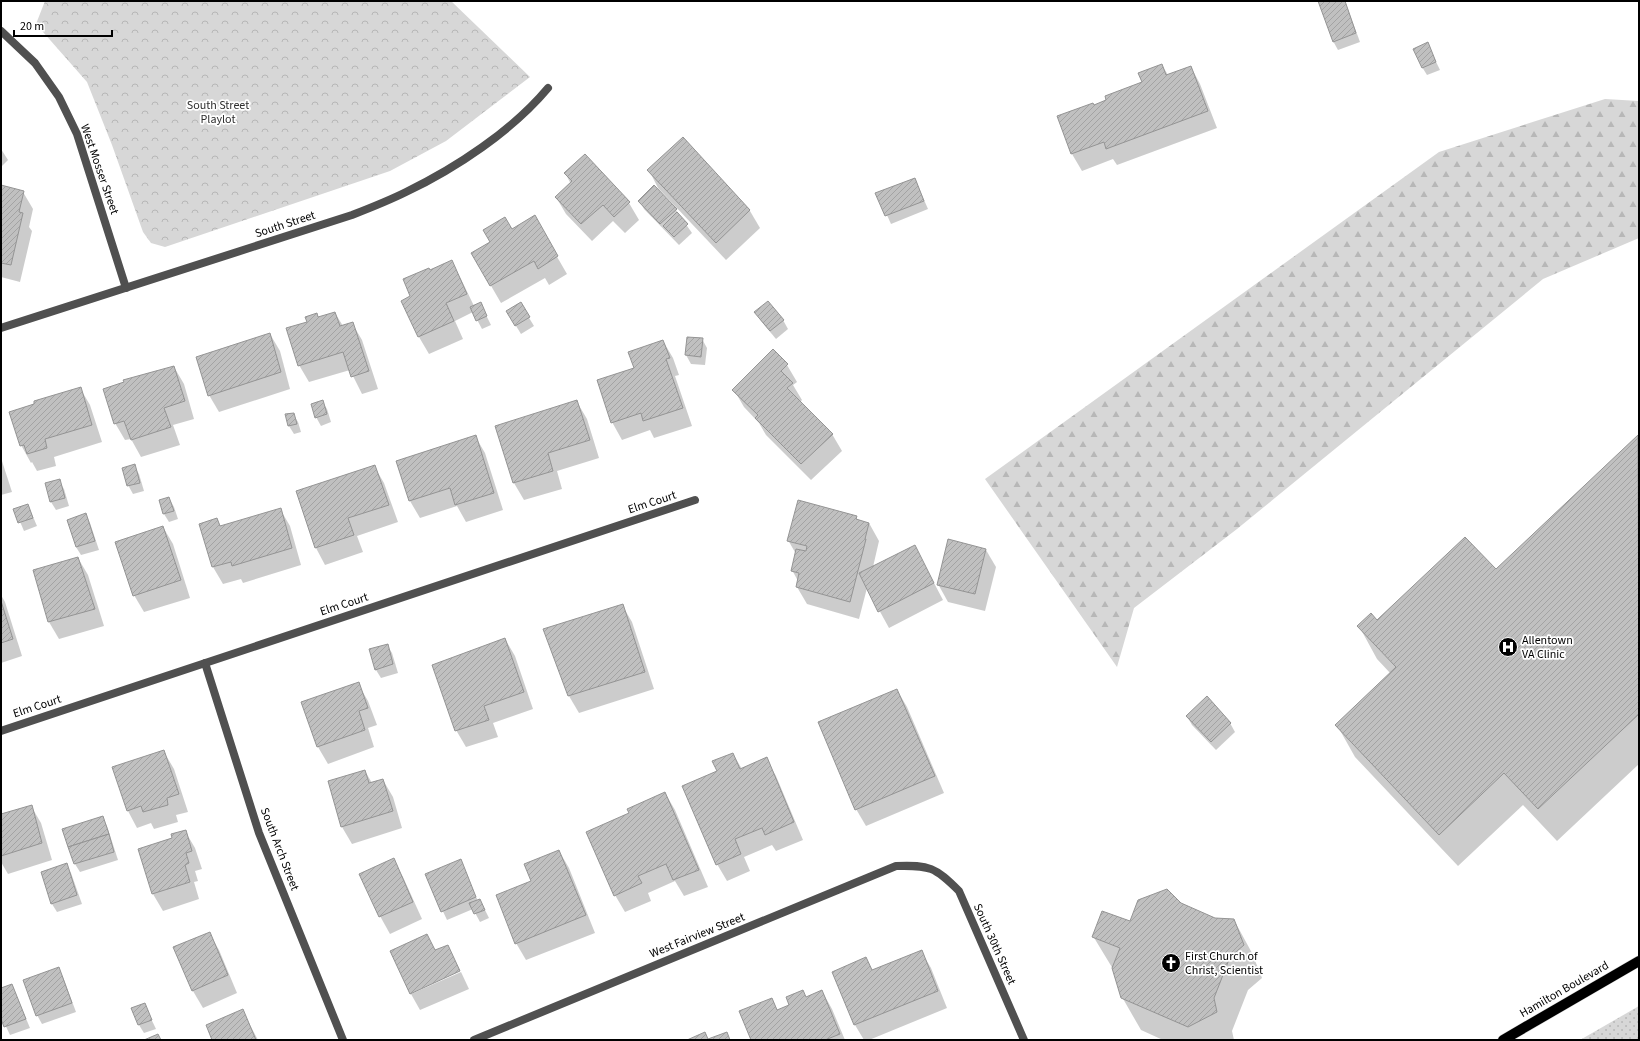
<svg xmlns="http://www.w3.org/2000/svg" width="1640" height="1041" viewBox="0 0 1640 1041" font-family="'Source Sans 3',sans-serif">
<defs>
<pattern id="grass-dots" width="8" height="8" patternUnits="userSpaceOnUse"><rect width="8" height="8" fill="#d7d7d7"/><path d="M2 2h.1M6 6h.1" fill="none" stroke="#b7b7b7" stroke-width="1.8" stroke-linecap="round"/></pattern>
<pattern id="forest-firs" width="22" height="20" patternUnits="userSpaceOnUse"><rect width="22" height="20" fill="#d7d7d7"/><path d="M5 1l3.5 6h-7zM16 11l3.5 6h-7z" fill="#b7b7b7"/></pattern>
<pattern id="park-crowns" width="20" height="18" patternUnits="userSpaceOnUse"><rect width="20" height="18" fill="#d7d7d7"/><path d="M2 6a3 3 0 1 1 6 0M12 15a3 3 0 1 1 6 0" fill="none" stroke="#b7b7b7"/></pattern>
<pattern id="building-hatch" width="6" height="6" patternUnits="userSpaceOnUse"><rect width="6" height="6" fill="#c0c0c0"/><path d="M-1 1l2-2M0 6l6-6M5 7l2-2" fill="none" stroke="#a3a3a3"/></pattern>
</defs>
<rect width="100%" height="100%" fill="#fff"/>
<polygon fill="url(#grass-dots)" points="1639,1006 1639,1040 1580,1040"/>
<polygon fill="url(#forest-firs)" points="1605,99 1639,101 1639,238 1543,279 1237,529 1134,608 1117,667 985,479 1439,152"/>
<polygon fill="url(#park-crowns)" points="45,1 451,1 530,77 446,141 390,171 165,247 151,243 143,232 112,145 87,82 36,24"/>
<g fill="#0003">
<polygon points="1320,1 1345,1 1360,42 1338,50 1333,41"/>
<polygon points="1427,43 1440,70 1427,75 1422,67"/>
<polygon points="1162,65 1168,75 1191,67 1200,84 1217,128 1117,165 1113,159 1082,171 1072,154 1058,116 1093,106 1143,83"/>
<polygon points="683,139 750,211 760,228 726,260 658,188 649,170"/>
<polygon points="1,149 8,160 1,167"/>
<polygon points="585,155 629,203 639,220 625,233 613,221 592,241 566,214 556,197 571,184 565,173"/>
<polygon points="915,179 928,209 891,224 877,193"/>
<polygon points="1,186 23,192 33,209 29,227 32,231 20,282 1,277"/>
<polygon points="654,187 676,210 692,233 679,245 644,209 640,201"/>
<polygon points="534,217 567,274 549,285 545,278 501,303 472,253"/>
<polygon points="451,262 461,279 474,306 480,303 491,325 482,329 473,312 455,321 463,339 429,354 419,337 402,301 412,297 430,271"/>
<polygon points="520,303 534,326 521,334 507,311"/>
<polygon points="335,313 343,326 352,323 362,340 378,389 362,394 350,370 309,382 299,365 318,318"/>
<polygon points="756,313 783,320 788,329 776,339 761,321"/>
<polygon points="270,334 280,351 290,389 219,412 209,395"/>
<polygon points="688,338 702,339 707,348 705,365 691,364 686,355"/>
<polygon points="663,341 673,358 679,375 675,376 692,426 654,438 650,430 622,440 612,422 635,369"/>
<polygon points="787,365 797,382 793,385 802,400 800,402 832,434 842,451 811,480 766,435 759,423 744,407 734,390"/>
<polygon points="174,367 184,384 194,419 173,425 180,445 141,457 131,439 125,440 115,423"/>
<polygon points="80,388 90,405 102,442 54,457 56,466 37,471 32,462 31,463 21,445"/>
<polygon points="322,401 327,409 331,422 321,426 316,417"/>
<polygon points="577,402 587,419 599,458 557,471 562,489 524,500 514,483 496,427"/>
<polygon points="293,414 298,422 301,432 294,434 289,426 286,415"/>
<polygon points="475,436 485,453 503,510 466,522 457,506 420,518 410,501 397,461"/>
<polygon points="1638,436 1639,764 1557,841 1523,805 1458,866 1355,757 1337,725 1391,674 1377,659 1359,626 1377,621 1496,570"/>
<polygon points="1,458 12,492 1,495"/>
<polygon points="134,466 139,474 144,491 133,494 128,485"/>
<polygon points="374,466 384,483 398,522 357,536 363,552 325,565 316,548"/>
<polygon points="59,481 64,489 69,506 56,510 51,502"/>
<polygon points="169,498 174,507 178,519 169,522 164,514 160,501"/>
<polygon points="28,505 37,526 24,531 15,510"/>
<polygon points="280,509 290,526 301,565 243,583 241,579 223,584 213,567 200,525 217,519 221,527"/>
<polygon points="86,515 90,523 99,550 81,555 76,547 68,521"/>
<polygon points="856,517 858,521 869,523 879,541 873,567 924,564 943,600 889,628 867,588 859,619 807,604 797,587 798,581 792,570 796,554 788,540"/>
<polygon points="163,527 173,544 190,598 144,612 134,595"/>
<polygon points="986,550 996,567 985,611 948,602 938,584"/>
<polygon points="78,558 88,575 104,626 59,639 49,622"/>
<polygon points="1,595 5,602 22,656 1,663"/>
<polygon points="622,605 632,622 654,689 579,713 569,696 545,630"/>
<polygon points="505,639 515,656 533,709 493,723 498,737 466,747 456,730"/>
<polygon points="387,645 392,653 398,673 381,678 376,670 370,650"/>
<polygon points="358,684 368,701 377,725 368,728 374,747 328,764 318,747 303,703"/>
<polygon points="897,690 907,707 944,793 866,826 856,809"/>
<polygon points="1187,716 1230,723 1235,732 1216,750 1192,725"/>
<polygon points="164,752 174,769 188,812 176,815 178,822 154,829 151,823 137,828 128,811 114,768"/>
<polygon points="733,754 742,769 766,759 776,776 803,840 776,851 772,845 744,857 750,871 727,881 717,864"/>
<polygon points="365,771 372,783 383,780 393,797 402,828 352,844 342,827 329,782"/>
<polygon points="665,793 675,810 708,887 684,896 675,881 648,893 651,901 625,912 615,895 630,814"/>
<polygon points="31,806 41,823 52,860 8,874 1,862 1,815"/>
<polygon points="102,817 107,826 118,860 80,872 75,864"/>
<polygon points="185,831 195,848 202,869 195,871 198,881 194,882 199,899 163,911 153,894 139,850 174,838"/>
<polygon points="559,851 569,868 595,933 526,960 516,943 533,881"/>
<polygon points="393,860 403,877 422,919 390,934 380,916"/>
<polygon points="460,861 478,901 480,900 489,918 480,922 473,909 447,920 426,875"/>
<polygon points="66,864 71,873 82,904 57,912 52,904 42,872"/>
<polygon points="1180,904 1215,919 1234,920 1252,953 1262,978 1248,990 1232,1031 1234,1040 1163,1040 1141,1030 1122,997 1113,969 1093,936"/>
<polygon points="209,933 219,950 237,993 203,1008 193,991 174,947"/>
<polygon points="427,936 436,951 447,946 460,970 410,992"/>
<polygon points="921,951 931,968 947,1008 869,1040 864,1040 855,1025 866,959 873,971"/>
<polygon points="58,968 63,977 76,1012 42,1024 37,1015"/>
<polygon points="461,972 469,989 420,1010 411,994"/>
<polygon points="12,985 30,1028 10,1035 1,1016 1,989"/>
<polygon points="822,991 832,1009 845,1040 752,1040 772,999 778,1011"/>
<polygon points="144,1004 156,1029 144,1033 139,1025"/>
<polygon points="242,1010 258,1040 213,1040"/>
</g>
<g fill="url(#building-hatch)" stroke="#949494">
<polygon points="1318,1 1345,1 1356,33 1333,42"/>
<polygon points="1428,42 1436,62 1422,68 1413,49"/>
<polygon points="1162,64 1166,75 1191,66 1208,111 1106,149 1104,142 1071,154 1057,116 1093,103 1094,105 1106,100 1105,96 1142,82 1138,73"/>
<polygon points="683,137 750,210 716,243 647,170"/>
<polygon points="585,154 630,202 614,217 603,205 581,224 555,197 572,181 564,173"/>
<polygon points="915,178 924,201 885,216 875,193"/>
<polygon points="1,185 24,191 19,212 23,213 11,265 1,263"/>
<polygon points="654,185 677,209 660,224 638,201"/>
<polygon points="677,212 688,224 674,237 663,226"/>
<polygon points="535,215 558,256 538,269 534,261 490,286 471,253 490,242 483,230 505,217 512,229"/>
<polygon points="452,260 467,294 446,303 454,321 418,337 401,301 410,296 403,279 429,268 430,270"/>
<polygon points="768,301 784,320 770,331 754,312"/>
<polygon points="481,302 487,316 476,321 470,307"/>
<polygon points="521,302 530,317 515,326 506,311"/>
<polygon points="335,312 340,326 353,322 369,371 351,377 343,352 298,366 286,328 307,322 305,317 317,313 318,317"/>
<polygon points="270,333 281,372 208,396 196,357"/>
<polygon points="687,337 703,338 701,357 685,355"/>
<polygon points="663,340 670,358 666,359 683,408 643,421 641,413 611,423 597,380 634,368 628,352"/>
<polygon points="773,349 788,364 781,371 793,383 787,388 833,434 801,464 755,418 758,415 732,390"/>
<polygon points="174,366 185,401 164,408 171,427 131,440 124,421 114,424 103,389 124,382 123,380"/>
<polygon points="81,387 92,425 45,439 47,448 27,454 24,445 20,446 9,412 34,404 34,401"/>
<polygon points="323,400 327,414 315,418 311,404"/>
<polygon points="577,400 590,440 548,453 553,471 513,483 495,426"/>
<polygon points="294,413 297,424 288,426 285,414"/>
<polygon points="476,435 494,493 455,505 450,488 409,501 396,461"/>
<polygon points="1638,435 1639,714 1538,809 1504,773 1439,835 1335,725 1396,667 1357,626 1371,613 1377,620 1465,537 1496,569"/>
<polygon points="135,464 140,483 127,486 122,468"/>
<polygon points="375,465 389,505 348,518 354,535 315,548 296,491"/>
<polygon points="60,479 65,498 50,502 45,483"/>
<polygon points="169,497 174,511 163,514 159,500"/>
<polygon points="798,500 857,516 856,519 869,523 865,539 866,539 850,602 796,587 799,573 791,571 796,549 806,551 807,546 787,541"/>
<polygon points="28,504 33,518 18,523 13,509"/>
<polygon points="281,508 292,548 232,566 231,562 212,567 199,524 217,518 220,526"/>
<polygon points="86,513 95,541 76,547 67,520"/>
<polygon points="163,526 181,580 133,596 115,542"/>
<polygon points="948,539 986,549 975,594 937,585"/>
<polygon points="915,545 934,583 878,612 859,573"/>
<polygon points="78,557 95,609 48,622 33,570"/>
<polygon points="1,601 13,639 1,643"/>
<polygon points="623,604 645,672 568,696 543,629"/>
<polygon points="505,638 524,692 484,706 489,720 455,731 432,665"/>
<polygon points="388,644 393,664 375,670 369,649"/>
<polygon points="359,682 368,708 359,711 365,730 317,747 301,702"/>
<polygon points="897,689 935,776 855,810 818,722"/>
<polygon points="1207,696 1231,723 1211,742 1186,716"/>
<polygon points="164,750 179,794 167,798 168,805 143,812 141,806 127,811 112,767"/>
<polygon points="733,753 740,769 767,757 794,822 765,835 762,828 735,839 741,854 716,865 682,786 717,771 712,761"/>
<polygon points="365,770 369,783 383,779 393,811 341,827 328,781"/>
<polygon points="665,792 699,870 673,880 666,864 638,876 642,883 614,896 586,832 629,813 627,809"/>
<polygon points="32,805 42,843 1,856 1,814"/>
<polygon points="103,816 109,834 68,847 62,829"/>
<polygon points="186,830 192,851 186,853 189,863 185,865 190,882 152,894 138,849 172,838 171,834"/>
<polygon points="109,834 114,852 74,864 68,847"/>
<polygon points="559,850 586,915 515,944 496,895 531,881 524,864"/>
<polygon points="394,858 413,902 379,917 359,874"/>
<polygon points="461,859 476,897 441,912 425,874"/>
<polygon points="67,863 77,895 51,904 41,872"/>
<polygon points="1167,889 1181,903 1215,918 1234,919 1244,945 1230,957 1214,998 1217,1012 1188,1027 1121,998 1112,968 1120,948 1092,937 1102,911 1130,921 1138,900"/>
<polygon points="480,899 485,910 474,914 469,903"/>
<polygon points="210,932 228,975 192,991 173,947"/>
<polygon points="427,934 435,950 448,945 460,971 410,994 390,951"/>
<polygon points="922,950 938,991 854,1025 832,972 866,957 872,970"/>
<polygon points="59,967 72,1003 36,1016 23,980"/>
<polygon points="12,984 26,1019 4,1027 1,1019 1,988"/>
<polygon points="803,990 806,997 822,990 840,1034 825,1040 751,1040 739,1011 772,998 777,1010 789,1005 786,997"/>
<polygon points="145,1003 152,1020 138,1025 131,1008"/>
<polygon points="243,1009 256,1040 212,1040 206,1025"/>
<polygon points="705,1032 708,1039 727,1032 730,1040 687,1040"/>
<polygon points="158,1034 161,1040 144,1040"/>
</g>
<g fill="none" stroke-linecap="round" stroke-linejoin="round">
<defs>
<polyline id="primary" points="1503,1040 1639,961"/>
</defs>
<use href="#primary" stroke="#dbdbdb" stroke-width="11"/>
<g stroke="#505050" stroke-width="8">
<polyline points="1,31 35,63 59,97 77,134 126,288"/>
<path d="M1 328 352 215C370 208 388 201 406 192 456 168 512 131 548 88"/>
<polyline points="205,663 259,833 343,1040"/>
<polyline points="1,731 695,500"/>
<path d="M474 1040 896 866C930 865 935 867 959 891L1024 1040"/>
</g>
<use href="#primary" stroke="#000" stroke-width="10"/>
</g>
<defs>
<symbol id="hospital-disc" viewBox="-11 -11 22 22"><circle r="9.5" fill="#000" stroke="#fff"/><path d="M-5-5h3v3.5h4V-5h3V5h-3V1.5h-4V5h-3Z" fill="#fff"/></symbol>
<symbol id="church-disc" viewBox="-11 -11 22 22"><circle r="9.5" fill="#000" stroke="#fff"/><path d="M-1.2-6h2.4v3.5h3.3v2.4h-3.3V6h-2.4V-.1h-3.3v-2.4h3.3Z" fill="#fff"/></symbol>
</defs>
<g fill-rule="evenodd">
<use href="#hospital-disc" x="1497" y="636" width="22" height="22"/>
<use href="#church-disc" x="1160" y="952" width="22" height="22"/>
</g>
<g text-anchor="middle" stroke-width="3.5" stroke-linejoin="round" paint-order="stroke">
<g font-size="12" fill="#2e2e2e" stroke="#fff">
<text x="218" y="109">South Street<tspan x="218" dy="14">Playlot</tspan></text>
</g>
<g font-size="12" fill="#000" stroke="#fff">
<text transform="translate(100 169) rotate(71)" y="4">West Mosser Street</text>
<text transform="translate(285 224) rotate(-18)" y="4">South Street</text>
<text transform="translate(652 502) rotate(-18)" y="4">Elm Court</text>
<text transform="translate(344 604) rotate(-18)" y="4">Elm Court</text>
<text transform="translate(37 706) rotate(-18)" y="4">Elm Court</text>
<text transform="translate(280 849) rotate(69)" y="4">South Arch Street</text>
<text transform="translate(697 935) rotate(-22)" y="4">West Fairview Street</text>
<text transform="translate(995 944) rotate(66)" y="4">South 30th Street</text>
<text transform="translate(1564 989) rotate(-30)" y="4">Hamilton Boulevard</text>
</g>
<g font-size="12" fill="#000" stroke="#fff" text-anchor="start">
<text x="1522" y="644">Allentown<tspan x="1522" dy="14">VA Clinic</tspan></text>
<text x="1185" y="960">First Church of<tspan x="1185" dy="14">Christ, Scientist</tspan></text>
</g>
</g>
<rect width="1640" height="1041" fill="none" stroke="#000000" stroke-width="4"/>
<path d="M14 30v6h98v-6" fill="none" stroke="#000000" stroke-width="2"/>
<text x="20" y="30" font-size="12" fill="#000000" stroke="#ffffff" stroke-width="3" paint-order="stroke">20 m</text>
</svg>
